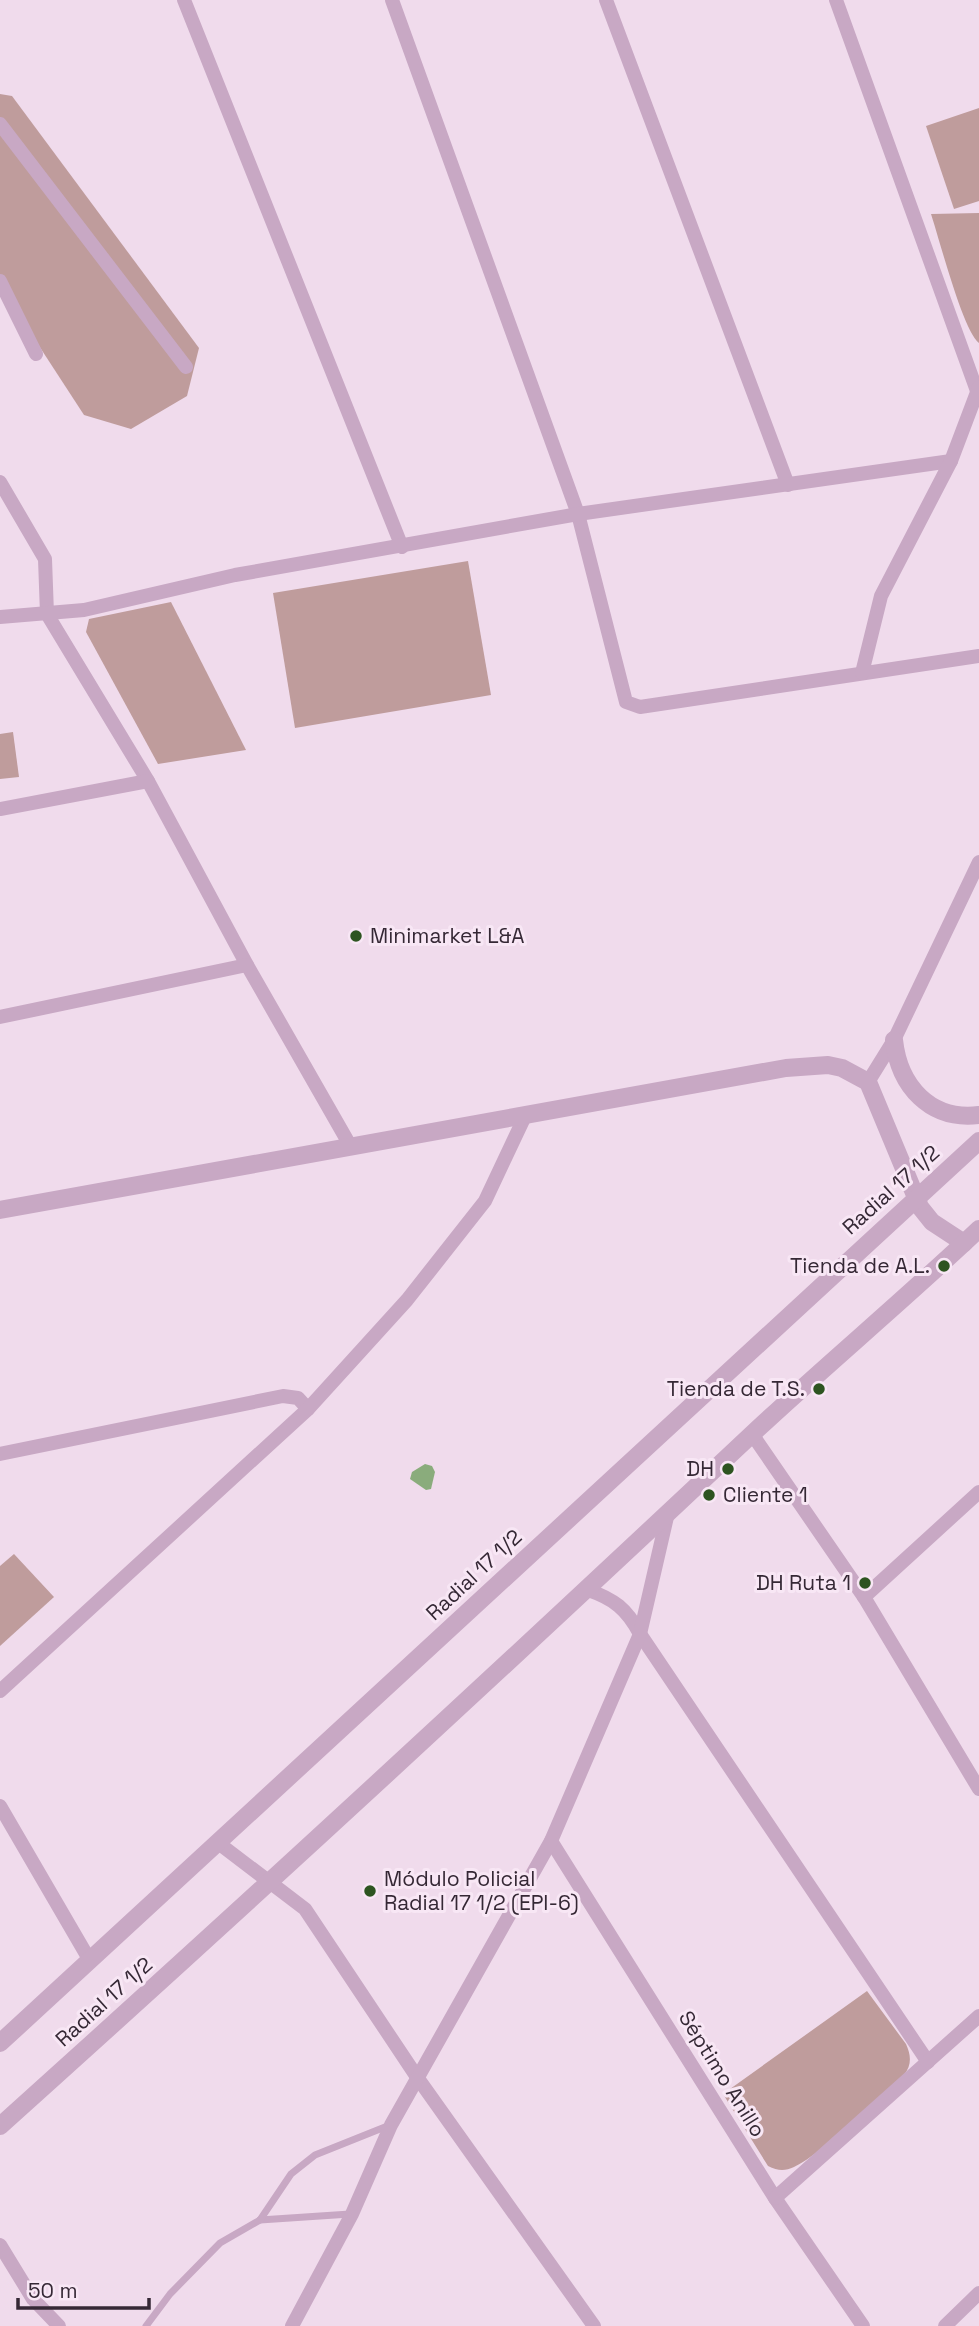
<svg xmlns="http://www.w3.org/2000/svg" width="979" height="2326" viewBox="0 0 979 2326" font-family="'Space Grotesk',sans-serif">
<rect width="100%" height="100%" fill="#f0dbec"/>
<g fill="#bf9c9c">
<polygon points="0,94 12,96 199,348 187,396 131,429 84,415 0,286"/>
<polygon points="979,108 979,201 954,209 926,126"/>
<path d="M979 213V343C963 331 939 238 931 214Z"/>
<polygon points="468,561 491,695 295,728 273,593"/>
<polygon points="171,602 246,750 158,764 86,632 89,619"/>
<polygon points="13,732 19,777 0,779 0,734"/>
<polygon points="14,1554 54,1597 0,1646 0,1566"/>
<path d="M867 1991 906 2044C911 2055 912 2065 904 2075 891 2093 814 2159 794 2167 785 2171 778 2171 768 2166L723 2094Z"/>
</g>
<polygon fill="#8aac7c" points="425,1464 432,1466 435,1472 431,1489 426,1490 410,1479 412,1472"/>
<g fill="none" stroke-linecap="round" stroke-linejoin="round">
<g stroke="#c8a8c4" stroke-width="7">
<polyline points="260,2220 350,2214"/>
<polyline points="146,2326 170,2294 220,2243 260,2220 291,2174 315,2155 390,2125"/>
</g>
<g stroke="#c8a8c4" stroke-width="14">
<polyline points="184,0 402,547"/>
<polyline points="392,0 578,514 626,702 640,707 979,656"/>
<polyline points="606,0 788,485"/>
<polyline points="836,0 977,391"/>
<polyline points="0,124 186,367"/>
<polyline points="0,281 36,354"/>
<polyline points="0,482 45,559 47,614 148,781 247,965 351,1147"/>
<polyline points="0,617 84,610 235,575 578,514 951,461"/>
<polyline points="862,673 881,596 951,461 979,387"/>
<polyline points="0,809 148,781"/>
<polyline points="0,1017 247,965"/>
<polyline points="868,1082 894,1040 979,862"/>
<polyline points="752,1434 864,1597 979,1789"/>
<polyline points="0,1454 283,1396 298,1398 308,1409"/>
<path d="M588 1590C614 1599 627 1609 640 1634L928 2062"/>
<polyline points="864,1597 979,1492"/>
<polyline points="0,1691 308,1409 407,1300 485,1201 526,1114"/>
<polyline points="0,1806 89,1959"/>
<polyline points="551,1841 775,2198 863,2326"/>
<polyline points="217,1842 305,1909 417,2077 594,2326"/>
<polyline points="775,2198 979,2016"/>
<polyline points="0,2245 33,2299 59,2326"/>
<polyline points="292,2326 352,2214 391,2125 551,1841 640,1634 667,1517"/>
<polyline points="945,2326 979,2293"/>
</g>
<g stroke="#c8a8c4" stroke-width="18">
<path d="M894 1040C899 1086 930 1121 979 1115"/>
<polyline points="0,1210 786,1068 828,1065 842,1068 868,1082 920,1207 932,1222 964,1243"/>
<polyline points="0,2043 979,1141"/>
<path d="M0 2126C254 1898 503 1668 751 1435 826 1365 905 1299 979 1229"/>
</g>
</g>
<g fill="#2d5420" stroke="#f8e7f5" stroke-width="2.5">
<circle cx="356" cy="936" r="7"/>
<circle cx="944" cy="1266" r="7"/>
<circle cx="819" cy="1389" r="7"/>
<circle cx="728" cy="1469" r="7"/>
<circle cx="709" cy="1495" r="7"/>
<circle cx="865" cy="1583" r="7"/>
<circle cx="370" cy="1891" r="7"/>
</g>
<g text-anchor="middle" stroke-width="6" stroke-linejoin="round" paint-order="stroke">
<g font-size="21" fill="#352835" stroke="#f8e7f5" text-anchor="end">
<text x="370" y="943" text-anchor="start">Minimarket L&amp;A</text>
<text x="930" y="1273">Tienda de A.L.</text>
<text x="805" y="1396">Tienda de T.S.</text>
<text x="714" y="1476">DH</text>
<text x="723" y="1502" text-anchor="start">Cliente 1</text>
<text x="851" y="1590">DH Ruta 1</text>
<text x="384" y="1886" text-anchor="start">Módulo Policial<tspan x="384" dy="24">Radial 17 1/2 (EPI-6)</tspan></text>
</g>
<g font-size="21" fill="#352835" stroke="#f8e7f5">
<text transform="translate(891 1190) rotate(-42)" y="7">Radial 17 1/2</text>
<text transform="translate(474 1575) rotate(-43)" y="7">Radial 17 1/2</text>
<text transform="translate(104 2002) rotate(-42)" y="7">Radial 17 1/2</text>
<text transform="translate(722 2074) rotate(58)" y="7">Séptimo Anillo</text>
</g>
</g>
<path d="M18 2298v10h131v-10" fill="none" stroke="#352835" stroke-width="3.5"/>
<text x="28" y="2298" font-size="21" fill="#352835" stroke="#f8e7f5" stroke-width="5" paint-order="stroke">50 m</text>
</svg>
